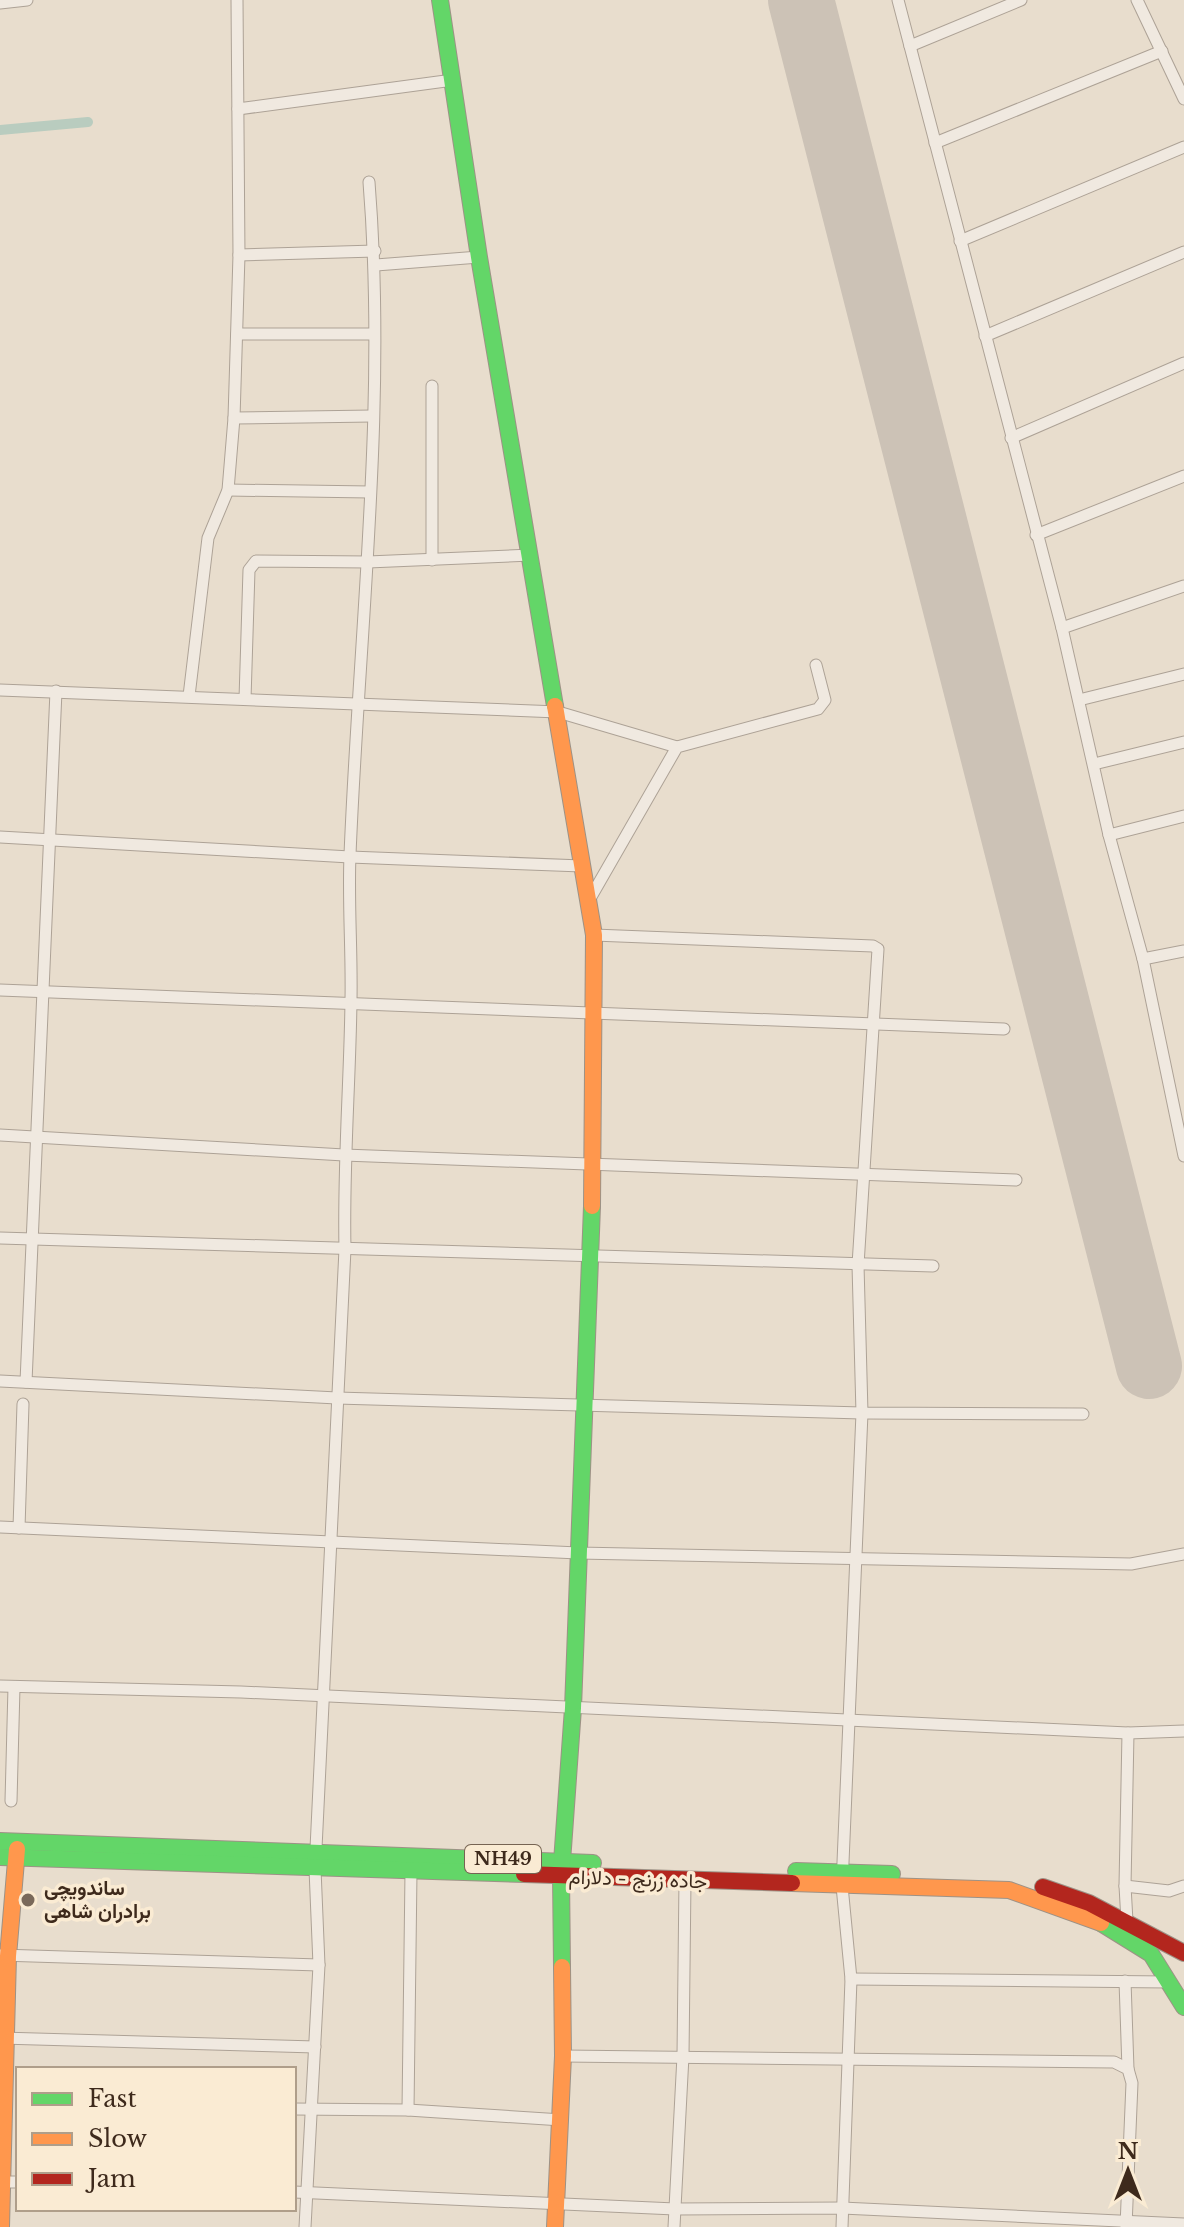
<svg xmlns="http://www.w3.org/2000/svg" width="1184" height="2227" viewBox="0 0 1184 2227" font-family="'Libre Baskerville',Vazirmatn,serif">
<rect width="100%" height="100%" fill="#e8ddcd"/>
<g fill="none" stroke-linecap="round" stroke-linejoin="round">
<polyline stroke="#b9ccbf" stroke-width="10" points="0,130 88,122"/>
<polyline stroke="#ccc2b6" stroke-width="66" points="801,0 1149,1366"/>
<defs>
<g id="street">
<polyline points="898,0 1062,628 1109,835 1143,959 1184,1156"/>
<polyline points="1137,0 1184,99"/>
<polyline points="0,3 27,0"/>
<polyline points="910,46 1021,0"/>
<polyline points="238,109 453,80"/>
<polyline points="935,143 1162,51"/>
<polyline points="960,241 1184,147"/>
<polyline points="239,255 375,251"/>
<polyline points="376,265 479,257"/>
<polyline points="237,334 374,334"/>
<polyline points="985,336 1184,252"/>
<polyline points="234,418 372,416"/>
<polyline points="1011,438 1184,363"/>
<polyline points="228,490 370,492"/>
<polyline points="1036,535 1184,476"/>
<polyline points="432,560 432,386"/>
<polyline points="1062,628 1184,586"/>
<polyline points="0,690 558,712 677,747"/>
<polyline points="189,696 208,538 228,490 234,418 239,255 237,0"/>
<polyline points="245,699 249,570 256,561 368,562 531,555"/>
<polyline points="1079,700 1184,674"/>
<polyline points="1094,764 1184,742"/>
<polyline points="1109,835 1184,816"/>
<polyline points="0,837 350,857 582,866"/>
<polyline points="588,902 677,747 818,709 825,700 816,665"/>
<polyline points="594,935 873,946 878,949 858,1265 862,1413 842,1886 851,1979 842,2227"/>
<polyline points="1143,959 1184,951"/>
<polyline points="0,990 1004,1029"/>
<polyline points="0,1135 344,1155 1016,1180"/>
<polyline points="0,1238 933,1266"/>
<polyline points="0,1381 337,1398 862,1413 1083,1414"/>
<polyline points="26,1382 56,691"/>
<polyline points="0,1527 578,1553 1131,1564 1184,1554"/>
<polyline points="19,1528 23,1404"/>
<polyline points="0,1686 241,1692 1128,1733 1184,1731"/>
<polyline points="11,1801 14,1687"/>
<polyline points="1125,1886 1169,1891 1184,1886"/>
<polyline points="1127,1921 1125,1886 1128,1733"/>
<polyline points="0,1955 319,1965"/>
<polyline points="851,1979 1168,1982"/>
<polyline points="1125,1981 1128,2069"/>
<polyline points="1,2038 315,2047"/>
<polyline points="563,2056 1114,2062 1128,2069 1132,2083 1126,2226"/>
<polyline points="294,2109 408,2110 562,2120"/>
<polyline points="408,2110 411,1872"/>
<polyline points="0,2182 18,2182"/>
<polyline points="294,2192 675,2209 842,2208 1184,2224"/>
<path d="M305 2227 319 1965 315 1869 345 1249C343 1165 350 1083 351 1000 352 952 348 903 350 855 359 631 387 406 369 182"/>
<polyline points="674,2227 683,2056 685,1880"/>
</g>
<g id="fast">
<polyline points="440,0 479,257 555,706"/>
<polyline points="0,1841 593,1863"/>
<polyline points="0,1857 524,1874"/>
<polyline points="796,1871 892,1874"/>
<polyline points="1101,1923 1151,1954 1184,2007"/>
<polyline points="562,1967 561,1876 573,1708 592,1206"/>
</g>
<g id="slow">
<polyline points="555,706 594,935 592,1206"/>
<polyline points="792,1883 1009,1890 1101,1923"/>
<polyline points="1,2227 8,1956 17,1849"/>
<polyline points="555,2227 563,2056 562,1967"/>
</g>
<g id="jam">
<polyline points="524,1874 792,1883"/>
<polyline points="1043,1887 1089,1903 1184,1953"/>
</g>
</defs>
<use href="#street" stroke="#ada296" stroke-width="13"/>
<use href="#fast" stroke="#9d9286" stroke-width="18"/>
<use href="#slow" stroke="#9d9286" stroke-width="18"/>
<use href="#jam" stroke="#9d9286" stroke-width="18"/>
<use href="#street" stroke="#f0e9e0" stroke-width="11"/>
<use href="#fast" stroke="#63d668" stroke-width="16"/>
<use href="#slow" stroke="#ff974d" stroke-width="16"/>
<use href="#jam" stroke="#b3261e" stroke-width="16"/>
</g>
<circle fill="#7a695a" stroke="#faebd3" stroke-width="3" cx="28" cy="1900" r="8"/>
<g text-anchor="middle" stroke-width="7" stroke-linejoin="round" paint-order="stroke">
<rect fill="#faebd3" stroke="#766453" stroke-width="2" x="465" y="1845" width="76" height="28" rx="6"/>
<g font-size="18" font-weight="bold" fill="#3e2a1c">
<text x="503" y="1865">NH49</text>
</g>
<g font-size="20" fill="#3e2a1c" stroke="#faebd3">
<text transform="translate(638 1879) rotate(2)" y="7">جاده زرنج - دلارام</text>
</g>
<g font-size="20" font-weight="bold" fill="#3e2a1c" stroke="#faebd3" text-anchor="start">
<text x="44" y="1895">ساندویچی<tspan x="44" dy="23">برادران شاهی</tspan></text>
</g>
</g>
<rect x="16" y="2067" width="280" height="144" fill="#faebd3" stroke="#af9e8a" stroke-width="2"/>
<rect x="32" y="2093" width="40" height="12" fill="#63d668" stroke="#af9e8a" stroke-width="2"/>
<text x="88" y="2107" font-size="24" fill="#3e2a1c">Fast</text>
<rect x="32" y="2133" width="40" height="12" fill="#ff974d" stroke="#af9e8a" stroke-width="2"/>
<text x="88" y="2147" font-size="24" fill="#3e2a1c">Slow</text>
<rect x="32" y="2173" width="40" height="12" fill="#b3261e" stroke="#af9e8a" stroke-width="2"/>
<text x="88" y="2187" font-size="24" fill="#3e2a1c">Jam</text>
<g transform="translate(1128 2171)" stroke="#faebd3" stroke-width="6" paint-order="stroke">
<path d="M0-6L14 30L0 20L-14 30Z" fill="#3e2a1c"/>
<text y="-12" font-size="22" font-weight="bold" text-anchor="middle" fill="#3e2a1c">N</text>
</g>
</svg>
